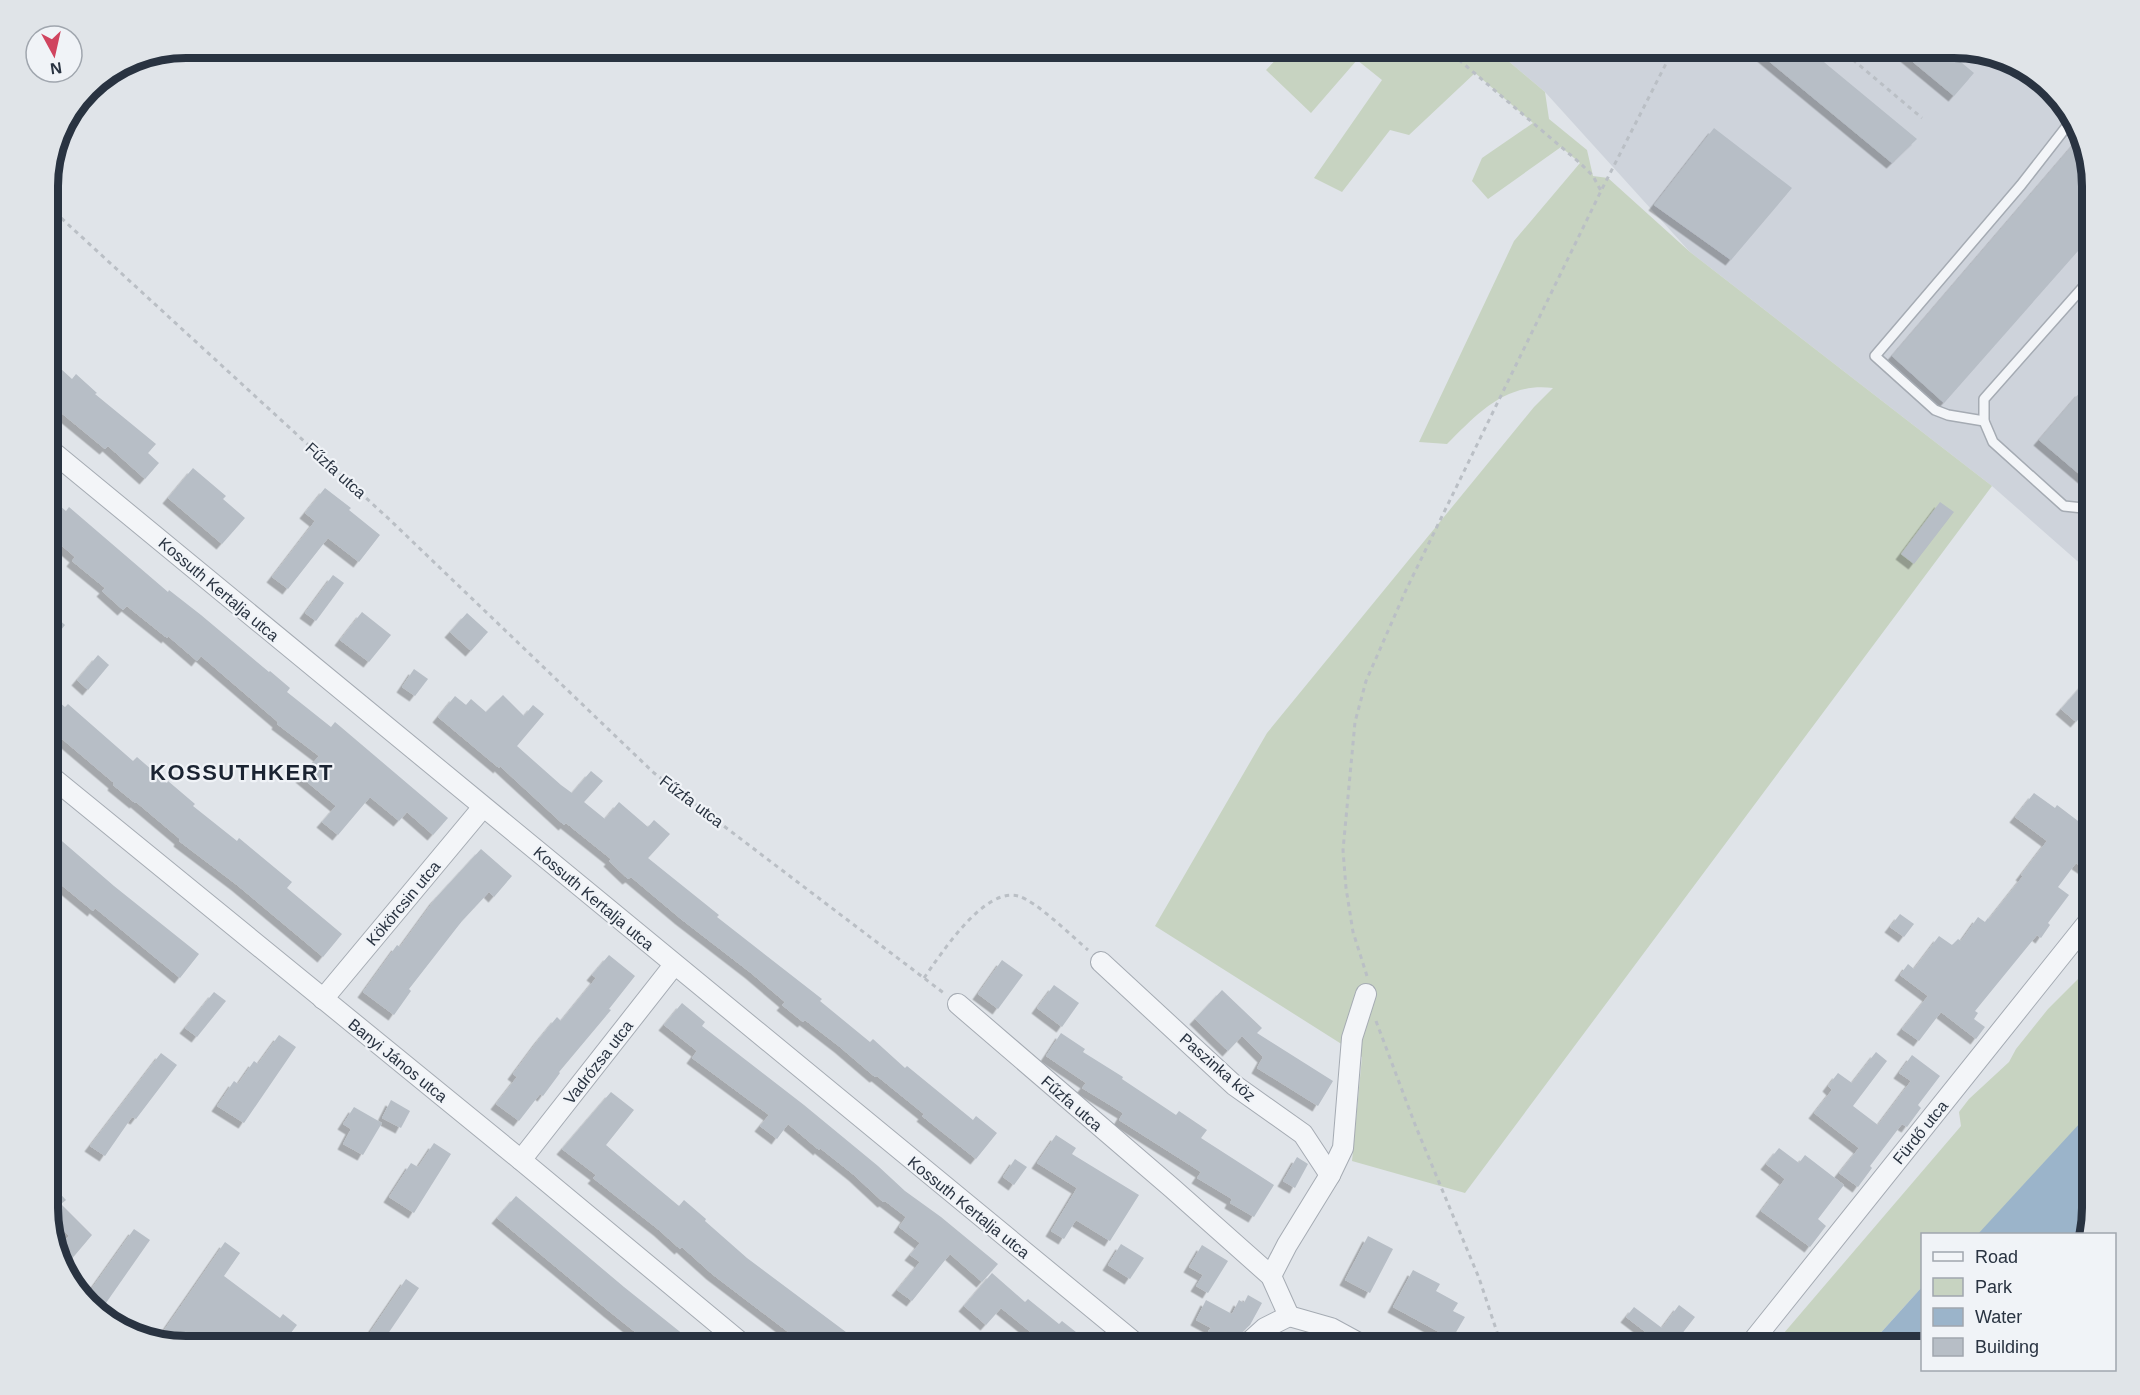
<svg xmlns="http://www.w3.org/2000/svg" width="2140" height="1395" viewBox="0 0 2140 1395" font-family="Arial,sans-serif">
<defs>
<filter id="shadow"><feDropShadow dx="-5.5" dy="5.5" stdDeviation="0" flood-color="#0004"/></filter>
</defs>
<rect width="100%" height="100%" fill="#e0e4e9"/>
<polygon fill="#ced3db" points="1493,48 1954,48 2030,71 2074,117 2092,186 2092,574 1992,486 1690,252 1545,92"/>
<g fill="#c7d3c1">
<path d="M1287 48H1493L1545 92 1549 119 1587 150 1593 176 1608 178 1690 252 1992 486 1465 1193 1352 1161 1362 1057 1155 926 1267 733 1534 407 1553 388C1506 382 1478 413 1447 444L1419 442 1514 241 1580 163 1561 147 1488 199 1472 181 1482 158 1533 123 1475 73 1409 135 1390 130 1342 192 1314 178 1382 80 1357 60 1311 113 1266 70Z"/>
<polygon points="2092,971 2092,1209 2084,1234 1922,1234 1922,1287 1868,1347 1772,1347 1961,1126 1959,1112 1969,1099 2009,1062 2016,1049 2048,1009 2083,974"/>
</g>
<g fill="#9bb4ca">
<polygon points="2092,1110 2092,1209 2084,1234 1978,1234"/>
<polygon points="1922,1287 1922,1347 1868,1347"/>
</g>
<g fill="#b7bec6" filter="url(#shadow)">
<polygon points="1753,48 1807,48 1917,139 1892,163"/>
<polygon points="1896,48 1944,48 1974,73 1954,96"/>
<polygon points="1714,128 1792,188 1731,260 1654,205"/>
<polygon points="2079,138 2092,186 2092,235 1944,403 1892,356"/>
<polygon points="48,357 72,379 76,374 97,393 95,394 156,444 148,453 159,463 145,479 108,446 105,449 48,402"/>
<polygon points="2081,391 2092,400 2092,485 2039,440"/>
<polygon points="193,468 226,496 223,499 245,518 222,544 168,498"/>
<polygon points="325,488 351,508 349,510 380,535 359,562 328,538 288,589 272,577 315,521 305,513"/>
<polygon points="48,496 66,511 69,507 168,592 169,590 201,615 269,672 270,671 290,688 287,692 331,727 335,722 448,818 433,835 407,812 399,821 370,797 338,835 322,822 336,806 301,777 319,756 277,724 278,722 201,656 197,661 168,636 167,638 127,606 123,610 102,591 105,588 72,561 75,557 48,534"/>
<polygon points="1940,502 1954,512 1914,564 1901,554"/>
<polygon points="333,575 344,583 316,621 305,613"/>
<polygon points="362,612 391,635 369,662 340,640"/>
<polygon points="467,613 488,632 471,651 450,632"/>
<polygon points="55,616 65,625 56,636 48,629 48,623"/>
<polygon points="98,655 109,665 88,690 77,680"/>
<polygon points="414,669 428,679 415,696 402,687"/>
<polygon points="2092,674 2092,704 2076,722 2061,709"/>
<polygon points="48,693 65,707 68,704 133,761 137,757 167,783 168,781 195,804 193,806 237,841 239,838 292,882 287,888 342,934 323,957 237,885 179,841 180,839 136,802 135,803 113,785 114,783 48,727"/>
<polygon points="503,695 524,716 533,705 544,714 517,746 561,785 572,793 591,771 603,781 584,802 605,819 619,802 648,827 654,820 670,834 648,858 719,915 717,917 822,999 820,1001 870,1042 873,1039 905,1068 907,1066 973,1120 976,1116 997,1133 976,1159 922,1116 924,1114 877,1076 875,1077 840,1047 805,1020 803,1022 782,1005 785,1002 751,973 681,919 631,877 628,879 609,861 611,859 566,823 564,825 500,766 499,768 438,717 455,696 466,705 471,699 486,712"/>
<polygon points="2034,793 2055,808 2057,805 2086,827 2083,830 2092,837 2092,862 2086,870 2076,863 2058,887 2069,895 2048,923 2050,925 2041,938 2037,935 1975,1011 1978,1013 1974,1019 1985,1027 1976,1039 1941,1012 1919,1041 1902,1029 1928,996 1900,975 1908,964 1914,969 1939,936 1952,945 1958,939 1961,941 1978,917 1985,922 1988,918 1989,919 2023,876 2021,875 2047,841 2015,817"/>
<polygon points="48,829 114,886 199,954 180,978 95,908 93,911 48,874"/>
<polygon points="481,849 512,876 494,897 489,892 462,921 409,989 411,991 394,1015 363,992 397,945 400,947 435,899"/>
<polygon points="1900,914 1914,924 1904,937 1890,927"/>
<polygon points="609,955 635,976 609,1009 611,1010 559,1072 560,1073 543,1096 540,1094 519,1121 496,1104 517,1077 513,1074 539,1039 557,1017 561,1021 596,978 592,975"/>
<polygon points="1002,960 1023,975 998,1009 978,994"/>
<polygon points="1054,985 1079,1003 1062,1027 1037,1008"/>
<polygon points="1222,990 1262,1028 1257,1033 1333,1081 1318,1106 1257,1068 1263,1057 1242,1036 1228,1051 1195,1019"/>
<polygon points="214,992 226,1001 197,1037 185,1028"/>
<polygon points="682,1003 705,1022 702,1026 804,1105 878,1166 905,1191 941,1217 998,1264 982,1282 950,1254 912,1301 897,1290 920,1262 910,1255 920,1243 899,1227 906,1217 885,1201 883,1202 854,1175 820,1148 819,1150 788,1124 777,1139 760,1126 769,1115 692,1058 697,1051 664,1025"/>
<polygon points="1061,1033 1085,1049 1083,1052 1123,1077 1122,1079 1176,1115 1179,1111 1207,1130 1201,1138 1274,1185 1254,1217 1230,1203 1232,1199 1197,1178 1201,1172 1119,1120 1123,1113 1082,1088 1086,1083 1046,1056"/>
<polygon points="279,1035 296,1047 244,1123 217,1106 234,1081 238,1084 254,1061 258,1064"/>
<polygon points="1876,1052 1887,1061 1853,1106 1878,1125 1911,1081 1899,1073 1912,1055 1940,1076 1918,1105 1921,1108 1907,1127 1902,1124 1870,1166 1872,1168 1858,1187 1839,1173 1859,1148 1814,1113 1832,1090 1828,1086 1838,1073 1852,1083"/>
<polygon points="161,1053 177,1065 136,1119 132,1117 105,1156 90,1146"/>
<polygon points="611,1092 634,1110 606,1145 679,1206 684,1200 706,1219 705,1221 747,1258 866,1347 802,1347 794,1341 796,1338 712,1274 682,1247 680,1249 659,1230 593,1178 596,1175 562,1149"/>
<polygon points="391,1100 410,1111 401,1128 382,1118"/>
<polygon points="354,1107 382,1123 363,1155 343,1144 351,1129 343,1124"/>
<polygon points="1056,1135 1076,1148 1072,1154 1139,1195 1110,1241 1076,1220 1064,1239 1051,1231 1077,1188 1037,1163"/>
<polygon points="434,1143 451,1154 414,1213 389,1197 411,1163 418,1167"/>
<polygon points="1779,1148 1799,1163 1805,1155 1844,1185 1818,1219 1826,1226 1810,1247 1761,1211 1785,1179 1766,1164"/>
<polygon points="1297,1157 1308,1164 1295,1188 1283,1181"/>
<polygon points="1015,1159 1027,1167 1014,1185 1003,1177"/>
<polygon points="48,1181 66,1200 61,1204 92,1235 64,1268 58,1248 69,1236 48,1216"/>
<polygon points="516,1196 624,1287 699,1347 654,1347 610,1312 497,1218"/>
<polygon points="134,1229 150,1240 99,1313 85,1298"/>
<polygon points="1368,1236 1393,1249 1370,1293 1345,1280"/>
<polygon points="225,1242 240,1253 224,1276 280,1318 283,1314 297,1325 280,1347 186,1347 158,1339"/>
<polygon points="1121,1244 1144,1258 1130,1279 1108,1265"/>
<polygon points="1202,1245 1228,1261 1208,1293 1196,1286 1203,1275 1189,1267"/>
<polygon points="1413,1270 1440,1284 1436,1291 1458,1303 1453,1311 1465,1317 1452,1339 1393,1307"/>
<polygon points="992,1273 1025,1302 1028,1299 1059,1324 1062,1321 1095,1347 1049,1347 1001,1308 986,1325 964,1306"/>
<polygon points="406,1279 419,1288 379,1347 360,1347"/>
<polygon points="1248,1295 1262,1303 1250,1325 1237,1337 1225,1331 1221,1338 1208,1331 1211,1328 1196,1320 1206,1300 1232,1314 1239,1300 1244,1303"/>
<polygon points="1679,1305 1695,1317 1681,1335 1696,1347 1665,1347 1626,1317 1634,1307 1662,1328"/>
</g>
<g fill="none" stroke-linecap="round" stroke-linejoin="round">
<defs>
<g id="service">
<polyline points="2092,277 1984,399 1984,421 1993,442 2064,506 2083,508 2092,503"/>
<polyline points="1984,421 1948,415 1935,410 1875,356 2021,185 2074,117"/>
</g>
<g id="minor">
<polyline points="48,448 1140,1347"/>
<polyline points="48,774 521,1160 746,1347"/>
<polyline points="1101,962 1234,1085 1303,1134 1330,1175 1287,1245 1271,1276"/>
<polyline points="323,999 483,807"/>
<polyline points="958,1004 1172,1188 1271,1276 1289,1316"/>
<polyline points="521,1160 674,965"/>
<polyline points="1330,1175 1343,1148 1352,1038 1366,994"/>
<polyline points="1289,1316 1331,1328 1366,1347"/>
<polyline points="1244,1347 1265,1328 1289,1316"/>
<polyline points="1748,1347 2092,917"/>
</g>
</defs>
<use href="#service" stroke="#a5abb3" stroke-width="12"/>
<use href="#minor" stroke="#a5abb3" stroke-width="22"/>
<g stroke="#babfc5" stroke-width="3" stroke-dasharray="4.5 4.5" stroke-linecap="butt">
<polyline points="1445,48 1580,163 1593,176 1601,191"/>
<polyline points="1839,48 1922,118"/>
<polyline points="48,206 390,520 654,773 945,994"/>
<polyline points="1367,976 1353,932 1346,888 1343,850 1355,722 1366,681 1406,590 1601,191 1674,48"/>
<path d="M924 978C941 954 984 887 1018 896 1035 900 1074 938 1088 950"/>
<polyline points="1376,1021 1416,1127 1479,1278 1502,1347"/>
</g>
<use href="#service" stroke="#f3f5f8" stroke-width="9"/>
<use href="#minor" stroke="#f3f5f8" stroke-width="20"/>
</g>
<g text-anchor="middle" stroke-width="4.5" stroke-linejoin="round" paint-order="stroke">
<g font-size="16" fill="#293341" stroke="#f0f3f7">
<text transform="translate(336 470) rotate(42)" y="6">Fűzfa utca</text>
<text transform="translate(219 589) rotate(40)" y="6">Kossuth Kertalja utca</text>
<text transform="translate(692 801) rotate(37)" y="6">Fűzfa utca</text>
<text transform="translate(594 898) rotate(40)" y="6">Kossuth Kertalja utca</text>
<text transform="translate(403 903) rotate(-50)" y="6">Kökörcsin utca</text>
<text transform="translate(398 1060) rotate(39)" y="6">Banyi János utca</text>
<text transform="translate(598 1062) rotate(-52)" y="6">Vadrózsa utca</text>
<text transform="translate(1218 1067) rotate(41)" y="6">Paszinka köz</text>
<text transform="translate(1072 1103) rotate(41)" y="6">Fűzfa utca</text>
<text transform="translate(1920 1132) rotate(-51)" y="6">Fürdő utca</text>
<text transform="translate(969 1207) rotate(39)" y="6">Kossuth Kertalja utca</text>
</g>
<g font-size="22" font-weight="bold" letter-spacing="1.5" fill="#1b2432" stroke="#f0f3f7">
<text x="242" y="780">KOSSUTHKERT</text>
</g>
</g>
<path d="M0 0H2140V1395H0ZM186 58H1954A128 128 0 0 1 2082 186V1208A128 128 0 0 1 1954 1336H186A128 128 0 0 1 58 1208V186A128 128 0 0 1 186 58Z" fill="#e0e4e8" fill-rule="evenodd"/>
<path fill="none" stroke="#293341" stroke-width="8" d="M186 58H1954A128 128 0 0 1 2082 186V1208A128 128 0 0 1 1954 1336H186A128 128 0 0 1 58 1208V186A128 128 0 0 1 186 58Z"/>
<rect x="1921" y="1233" width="195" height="138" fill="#f0f3f7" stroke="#a0a6ae" stroke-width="1.5"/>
<rect x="1933" y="1252" width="30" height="9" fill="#f3f5f8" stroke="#a0a6ae" stroke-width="1.5"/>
<text x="1975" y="1263" font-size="18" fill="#293341">Road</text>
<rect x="1933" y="1278" width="30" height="18" fill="#c7d3c1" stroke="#a0a6ae" stroke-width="1.5"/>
<text x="1975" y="1293" font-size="18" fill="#293341">Park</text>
<rect x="1933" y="1308" width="30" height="18" fill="#9bb4ca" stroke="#a0a6ae" stroke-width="1.5"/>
<text x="1975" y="1323" font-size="18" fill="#293341">Water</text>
<rect x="1933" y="1338" width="30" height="18" fill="#b7bec6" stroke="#a0a6ae" stroke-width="1.5"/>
<text x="1975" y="1353" font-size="18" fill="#293341">Building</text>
<g transform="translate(54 54) rotate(172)"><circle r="28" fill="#f0f3f7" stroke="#a0a6ae" stroke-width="1.5"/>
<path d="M0-4.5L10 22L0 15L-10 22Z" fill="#d0445f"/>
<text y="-9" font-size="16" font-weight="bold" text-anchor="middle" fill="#293341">N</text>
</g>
</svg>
